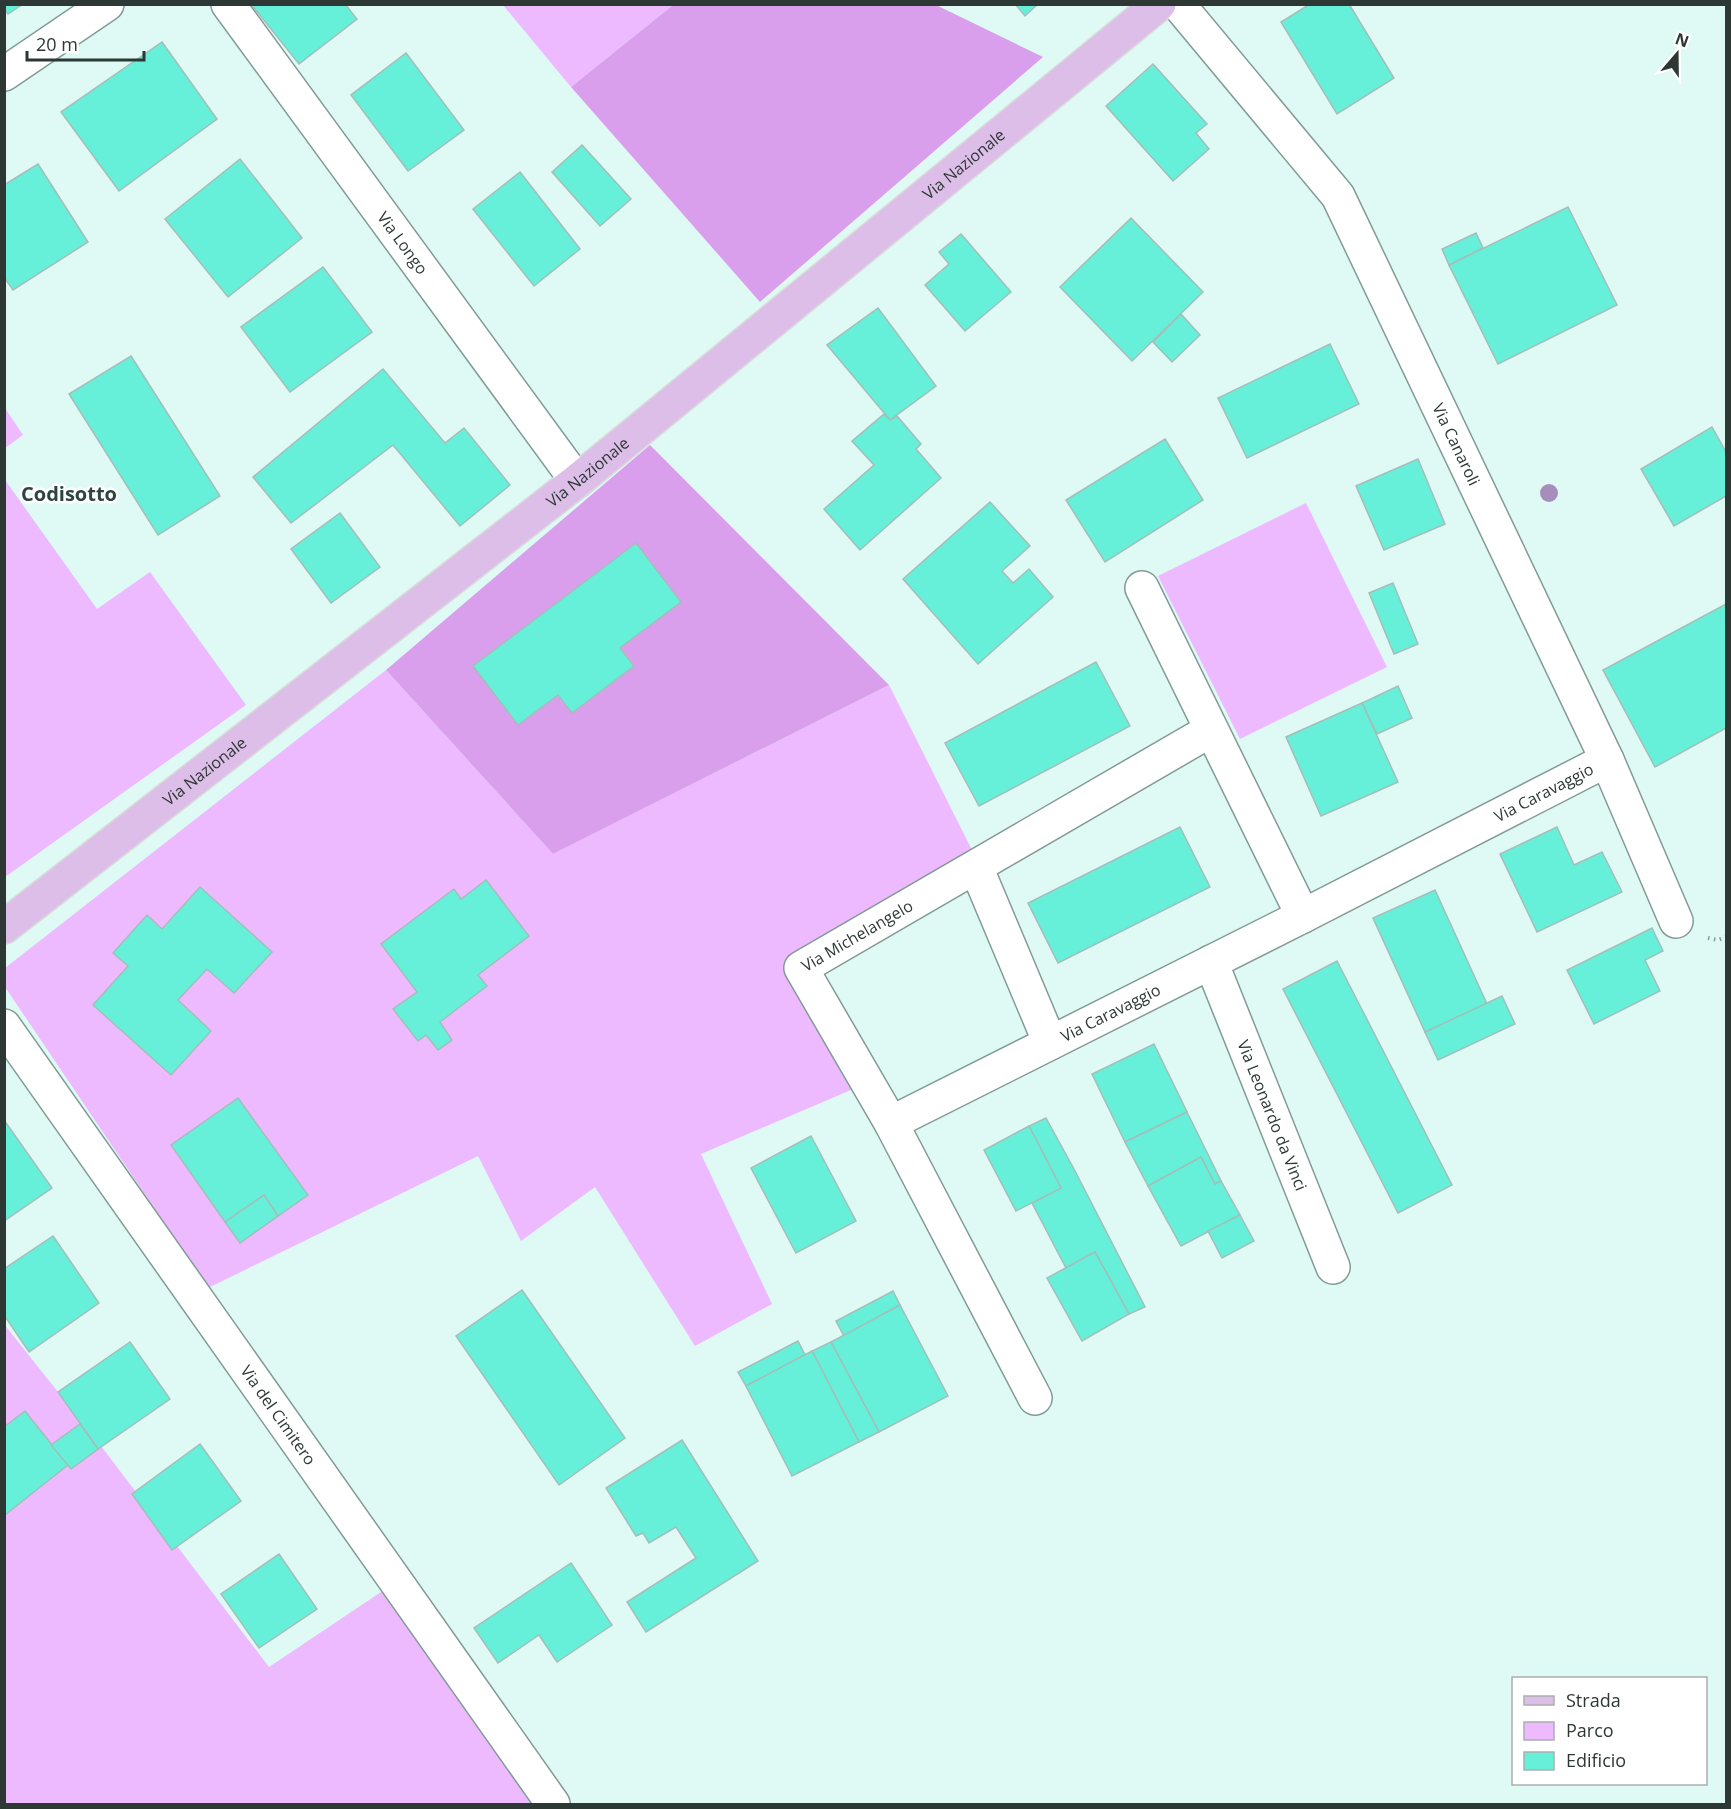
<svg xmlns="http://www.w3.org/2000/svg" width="1731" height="1809" viewBox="0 0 1731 1809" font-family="'Open Sans',sans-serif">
<rect width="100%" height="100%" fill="#dffaf4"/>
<g fill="#edbaff">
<polygon points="503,5 673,5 571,87"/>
<polygon points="5,408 23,435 5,448 4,448"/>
<polygon points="5,480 97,609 150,572 246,705 5,877"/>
<polygon points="1306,503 1387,667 1240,739 1158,576"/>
<polygon points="386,670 553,854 889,685 976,858 787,967 858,1087 701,1154 772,1304 695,1346 595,1187 521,1241 478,1156 208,1288 5,987 5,968"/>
<polygon points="4,1324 104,1450 269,1667 393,1584 540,1804 5,1804"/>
</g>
<g fill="#d99fec">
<polygon points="673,5 936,5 1043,57 760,302 571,87"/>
<polygon points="650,445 889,685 553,854 386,670"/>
</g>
<g fill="#66f0da" stroke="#a4beb8" stroke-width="1.5">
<polygon points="4,4 23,4 8,14 4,9"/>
<polygon points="251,4 345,4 357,19 299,64"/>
<polygon points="1015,4 1038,4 1025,16"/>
<polygon points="1310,4 1349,4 1394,78 1337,114 1281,22"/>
<polygon points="162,42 217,119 119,191 61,112"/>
<polygon points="406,53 464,130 408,171 351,95"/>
<polygon points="1153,64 1207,124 1196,133 1209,149 1173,181 1106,106"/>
<polygon points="582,145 631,199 600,226 552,172"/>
<polygon points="240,159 302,238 228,297 165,219"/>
<polygon points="38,164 88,242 13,290 4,277 4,185"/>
<polygon points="520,172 580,249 534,286 473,209"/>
<polygon points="1568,207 1617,305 1498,364 1449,265"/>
<polygon points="1131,218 1203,292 1132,361 1060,287"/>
<polygon points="1476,233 1483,248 1449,265 1442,249"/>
<polygon points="961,234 1011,292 965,331 925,285 949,264 939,252"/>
<polygon points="323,267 372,332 290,392 241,327"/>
<polygon points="878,308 936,386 890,420 827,345"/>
<polygon points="1181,314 1200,335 1172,362 1153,342"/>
<polygon points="1330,344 1359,404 1247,458 1218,398"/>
<polygon points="131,356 220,496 158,535 69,394"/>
<polygon points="383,369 445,443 464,428 510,485 460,526 393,445 291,523 253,477"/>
<polygon points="884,414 890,420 897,416 921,444 916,449 941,478 860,550 824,509 874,465 852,441"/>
<polygon points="1712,427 1726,452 1726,496 1674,526 1641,469"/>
<polygon points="1165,439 1203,500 1105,562 1066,500"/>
<polygon points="1418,459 1445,524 1384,550 1356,486"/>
<polygon points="990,502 1030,546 1002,571 1013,583 1029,569 1053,597 978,664 903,579"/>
<polygon points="340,513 380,567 331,603 291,549"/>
<polygon points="636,543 681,602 620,648 634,666 572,713 558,695 518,725 473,666"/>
<polygon points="1393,583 1418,644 1394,654 1369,593"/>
<polygon points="1726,604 1726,728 1655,767 1603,670"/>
<polygon points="1096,662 1130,726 979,806 945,743"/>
<polygon points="1398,686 1412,718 1377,734 1362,703"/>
<polygon points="1362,703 1398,782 1321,816 1286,737"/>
<polygon points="1180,827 1210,887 1058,963 1028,903"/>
<polygon points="1557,827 1574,865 1602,852 1622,892 1537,932 1500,854"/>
<polygon points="486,880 529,936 478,975 487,986 440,1022 452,1040 438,1050 426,1035 418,1041 393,1009 417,992 381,944 454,889 461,899"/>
<polygon points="200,887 272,952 234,993 207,969 178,1000 211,1031 171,1075 93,1005 128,966 113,953 147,915 162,929"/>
<polygon points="1435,890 1487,1004 1425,1032 1373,918"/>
<polygon points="1652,928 1663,951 1645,960 1660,991 1594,1024 1567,970"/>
<polygon points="1337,961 1452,1185 1398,1213 1283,989"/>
<polygon points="1502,996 1515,1024 1438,1060 1425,1032"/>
<polygon points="1154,1044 1187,1112 1125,1142 1092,1074"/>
<polygon points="238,1098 308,1195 278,1216 264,1195 225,1222 171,1145"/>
<polygon points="1187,1112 1221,1181 1215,1184 1201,1157 1148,1186 1125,1142"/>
<polygon points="1046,1118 1074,1169 1145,1307 1129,1314 1095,1252 1066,1268 1032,1203 1061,1188 1029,1126"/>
<polygon points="4,1120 52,1188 4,1221"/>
<polygon points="1029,1126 1061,1188 1016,1211 984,1150"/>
<polygon points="811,1136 856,1221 796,1253 751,1168"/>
<polygon points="1201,1157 1215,1184 1221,1181 1240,1215 1181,1246 1148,1186"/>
<polygon points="264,1195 278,1216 240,1243 225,1222"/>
<polygon points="1240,1215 1254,1241 1222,1258 1208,1231"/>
<polygon points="53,1236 99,1303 29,1352 4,1315 4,1269"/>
<polygon points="1095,1252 1129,1314 1082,1341 1047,1278"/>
<polygon points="522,1290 625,1438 559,1485 456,1336"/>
<polygon points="893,1291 900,1305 844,1336 836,1321"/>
<polygon points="900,1305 948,1396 879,1432 831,1342"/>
<polygon points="798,1341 805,1355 746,1386 738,1372"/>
<polygon points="130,1342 170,1399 98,1449 58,1392"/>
<polygon points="831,1342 879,1432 859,1442 812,1351"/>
<polygon points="812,1351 859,1442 792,1476 746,1386"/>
<polygon points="25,1411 68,1465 5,1515 4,1427"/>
<polygon points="80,1424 98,1449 71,1469 51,1445"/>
<polygon points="682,1440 758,1561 646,1632 627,1602 696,1558 676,1527 649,1543 643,1533 636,1536 606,1488"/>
<polygon points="200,1444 241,1501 172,1550 132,1494"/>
<polygon points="279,1554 317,1609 259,1648 221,1594"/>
<polygon points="571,1563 612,1625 557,1662 539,1635 498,1663 474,1628"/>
</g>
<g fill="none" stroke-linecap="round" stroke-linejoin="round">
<defs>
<g id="minor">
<path id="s1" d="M228 4 577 481"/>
<path id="s2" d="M1178 4 1338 196 1607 760 1676 921"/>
<polyline points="4,74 107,4"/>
<polyline points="1142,588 1303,916"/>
<polyline points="976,867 1050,1043"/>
<path id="s3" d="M1211 962 1333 1267"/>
<path id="s4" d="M4 1026 553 1804"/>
<path id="s5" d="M891 1123 801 968 1211 730"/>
<path id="s6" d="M1035 1398 891 1123 1303 916 1607 760"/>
</g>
<g id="major">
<path id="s7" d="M4 927 577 481 1159 4"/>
</g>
</defs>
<use href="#minor" stroke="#829b96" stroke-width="36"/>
<use href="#major" stroke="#d9dbdb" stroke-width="36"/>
<polyline stroke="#8a9d98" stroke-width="4" stroke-dasharray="1.5 4.5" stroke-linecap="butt" points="1708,938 1718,940 1726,937"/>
<use href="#minor" stroke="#fff" stroke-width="33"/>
<use href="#major" stroke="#ddbee8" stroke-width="33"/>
</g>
<circle fill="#a78dbc" cx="1549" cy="493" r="9"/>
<g text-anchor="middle" stroke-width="5" stroke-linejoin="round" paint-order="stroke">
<g font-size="16" fill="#2d3835" stroke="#fff">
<text dy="6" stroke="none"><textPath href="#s7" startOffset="1226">Via Nazionale</textPath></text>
<text dy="6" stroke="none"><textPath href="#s1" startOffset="296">Via Longo</textPath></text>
<text dy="6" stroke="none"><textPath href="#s2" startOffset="525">Via Canaroli</textPath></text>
<text dy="6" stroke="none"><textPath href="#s7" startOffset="740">Via Nazionale</textPath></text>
<text dy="6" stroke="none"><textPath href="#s7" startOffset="254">Via Nazionale</textPath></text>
<text dy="6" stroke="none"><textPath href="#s6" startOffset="1042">Via Caravaggio</textPath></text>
<text dy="6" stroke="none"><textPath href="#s5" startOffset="244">Via Michelangelo</textPath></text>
<text dy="6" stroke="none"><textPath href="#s6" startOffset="556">Via Caravaggio</textPath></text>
<text dy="6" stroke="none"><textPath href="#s3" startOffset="165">Via Leonardo da Vinci</textPath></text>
<text dy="6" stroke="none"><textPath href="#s4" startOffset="476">Via del Cimitero</textPath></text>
</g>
<g font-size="20" font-weight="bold" fill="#2d443f" stroke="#fff">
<text x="69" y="501">Codisotto</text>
</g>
</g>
<rect width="1731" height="1809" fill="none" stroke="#2d3835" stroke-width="12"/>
<rect x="1512" y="1677" width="195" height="108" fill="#ffffff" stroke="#abafae" stroke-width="1.5"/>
<rect x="1524" y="1696" width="30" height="9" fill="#ddbee8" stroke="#abafae" stroke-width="1.5"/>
<text x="1566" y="1707" font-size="18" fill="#2d3835">Strada</text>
<rect x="1524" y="1722" width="30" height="18" fill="#edbaff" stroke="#abafae" stroke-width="1.5"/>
<text x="1566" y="1737" font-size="18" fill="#2d3835">Parco</text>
<rect x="1524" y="1752" width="30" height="18" fill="#66f0da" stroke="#abafae" stroke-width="1.5"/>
<text x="1566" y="1767" font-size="18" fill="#2d3835">Edificio</text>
<g transform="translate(1677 54) rotate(20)" stroke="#ffffff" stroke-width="4.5" paint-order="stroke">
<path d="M0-4.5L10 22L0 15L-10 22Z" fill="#2d3835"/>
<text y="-9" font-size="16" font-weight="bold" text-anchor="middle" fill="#2d3835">N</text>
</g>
<path d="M27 51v9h117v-9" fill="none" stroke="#2d3835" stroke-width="3"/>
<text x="36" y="51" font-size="18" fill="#2d3835" stroke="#ffffff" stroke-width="4.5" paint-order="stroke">20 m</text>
</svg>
